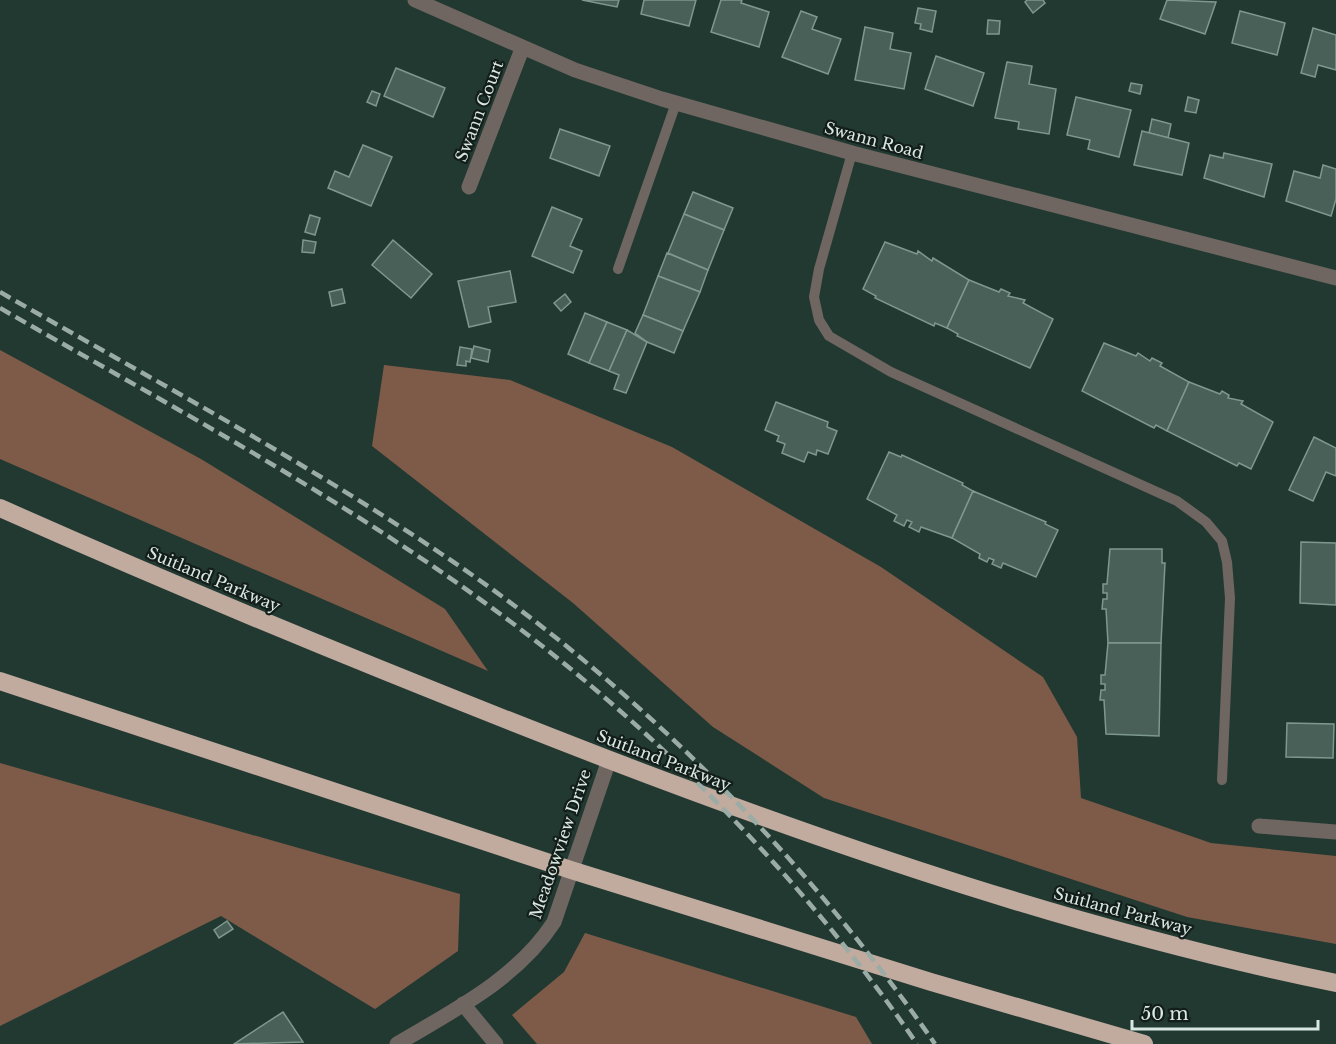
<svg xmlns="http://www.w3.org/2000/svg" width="1336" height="1044" viewBox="0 0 1336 1044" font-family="'Libre Baskerville',serif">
<rect width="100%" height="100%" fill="#223932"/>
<g fill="#7d5b48">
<polygon points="0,350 201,459 445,609 488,671 0,459"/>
<polygon points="384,365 510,380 672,447 881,567 1043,677 1077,737 1081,798 1211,843 1336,856 1336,944 1187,917 824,798 713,727 573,603 372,446"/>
<polygon points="0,763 460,894 458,951 375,1009 221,916 0,1026"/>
<polygon points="585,933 856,1017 872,1044 537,1044 512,1015 564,972"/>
</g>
<g fill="#486058" stroke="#7e988f" stroke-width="1.5">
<polygon points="582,0 619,0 617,7"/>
<polygon points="644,0 696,0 689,26 641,14"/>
<polygon points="721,0 742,0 741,3 769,12 759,47 711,32"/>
<polygon points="1027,0 1043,0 1045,3 1033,13 1025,2"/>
<polygon points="1167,0 1216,2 1205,34 1160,19"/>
<polygon points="918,8 936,11 932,32 920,29 921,24 915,23"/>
<polygon points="801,11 817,17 812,29 841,39 828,74 782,57"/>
<polygon points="1240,11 1285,23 1277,55 1232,43"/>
<polygon points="988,20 1000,21 999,34 987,34"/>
<polygon points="865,27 893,33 890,49 911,53 904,89 855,80"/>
<polygon points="1313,28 1336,35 1336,70 1318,65 1315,77 1301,73"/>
<polygon points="936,56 984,73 973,106 925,89"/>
<polygon points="1007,62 1032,66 1029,84 1056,89 1049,134 1018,129 1019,122 995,118"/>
<polygon points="396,68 445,88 433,117 384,96"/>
<polygon points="1131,83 1142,85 1140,94 1129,91"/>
<polygon points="372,91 380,94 376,106 367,102"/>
<polygon points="1076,97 1131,110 1119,157 1088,149 1090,140 1067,135"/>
<polygon points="1188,97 1199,100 1196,113 1185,111"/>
<polygon points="1152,119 1171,124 1168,138 1149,133"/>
<polygon points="560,129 610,146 599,176 550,158"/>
<polygon points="1142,131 1189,143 1182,175 1134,165"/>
<polygon points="363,145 392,157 371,206 328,188 335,171 349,177"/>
<polygon points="1224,153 1272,164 1264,197 1204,178 1210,155 1223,158"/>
<polygon points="1323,165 1336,169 1336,199 1331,216 1286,201 1294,171 1320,178"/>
<polygon points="693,192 733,208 724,230 684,214"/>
<polygon points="552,207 582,219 570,246 582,251 573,273 532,256"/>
<polygon points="684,214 724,230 708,270 668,253"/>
<polygon points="310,215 320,218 315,235 305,232"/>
<polygon points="303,240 316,242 314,253 302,252"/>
<polygon points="393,240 432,274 411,298 372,265"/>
<polygon points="885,242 917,254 918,251 932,261 933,258 969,280 947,328 935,323 934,326 875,298 876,296 863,289"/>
<polygon points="667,253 708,270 700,292 658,276"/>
<polygon points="510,271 516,302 488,307 491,322 469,327 458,281"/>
<polygon points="658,276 700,292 683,331 643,315"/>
<polygon points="969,280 999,292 1001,289 1010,293 1008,296 1025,300 1023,303 1053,319 1030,368 957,336 958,334 947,328"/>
<polygon points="342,289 345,303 332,306 329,292"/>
<polygon points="565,294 571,302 561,311 554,303"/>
<polygon points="585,313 607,322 589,363 568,354"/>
<polygon points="643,315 683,331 674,353 647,342 635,333"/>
<polygon points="607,322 627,330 609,371 589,363"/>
<polygon points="627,330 647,342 626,393 614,389 619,375 609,371"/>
<polygon points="1104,343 1136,356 1138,353 1150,361 1152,358 1162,363 1160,366 1189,382 1167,431 1156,425 1154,428 1082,391"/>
<polygon points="474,346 490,350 488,362 471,358"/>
<polygon points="460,347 472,349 470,362 466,361 466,366 457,365"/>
<polygon points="1189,382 1220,394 1222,391 1229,395 1228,398 1243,401 1241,404 1273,422 1251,469 1239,463 1237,466 1167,431"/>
<polygon points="776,402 828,422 827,427 837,431 828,454 817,450 816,455 808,452 804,462 782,453 785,444 777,441 779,436 765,430"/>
<polygon points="1314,437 1336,448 1336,476 1326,472 1313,501 1289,490"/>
<polygon points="889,452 901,457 902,455 963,483 962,485 973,491 952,538 921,527 919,532 909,527 912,522 907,520 904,526 894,521 897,515 867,499"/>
<polygon points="973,491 1046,522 1045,524 1058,530 1036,577 1003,563 1001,568 992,564 994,560 989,558 987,562 979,558 980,554 952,538"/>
<polygon points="1301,542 1336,543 1336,605 1300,603"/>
<polygon points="1110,549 1162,549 1162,563 1165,563 1161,643 1108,643 1106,609 1102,609 1103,599 1107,599 1107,593 1103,593 1103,584 1107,584"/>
<polygon points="1108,643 1161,643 1159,736 1106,734 1104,700 1100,700 1101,690 1105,690 1105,684 1101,684 1101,675 1105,675"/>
<polygon points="1287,723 1334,724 1333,758 1286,757"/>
<polygon points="227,921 233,929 219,938 214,930"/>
<polygon points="283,1012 303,1042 234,1044"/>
</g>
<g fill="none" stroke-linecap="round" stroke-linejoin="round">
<g stroke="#6f6661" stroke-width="10">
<polyline points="852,153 819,269 814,297 819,320 829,336 891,372 1177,501 1206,522 1222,541 1227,562 1230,598 1222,780"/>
<polyline points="618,269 676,103"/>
</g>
<g stroke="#6f6661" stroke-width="15">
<polyline points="415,0 575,70 662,99 852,153 1336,278"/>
<polyline points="469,187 522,49"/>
<polyline points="1259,826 1336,832"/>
<polyline points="463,1004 496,1044"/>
<path d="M397 1044C454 1010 517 979 554 922L609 760"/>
</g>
<g stroke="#c1aa9e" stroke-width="18">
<path d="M0 508C200 597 403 680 607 759 845 850 1086 932 1336 983"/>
<polyline points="0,681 571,870 931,982 1144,1044"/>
</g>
<g stroke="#9baca6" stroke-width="4.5" stroke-dasharray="12 6" stroke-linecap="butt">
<path d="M0 292C148 377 299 458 440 553 632 681 804 855 935 1044"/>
<path d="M0 308C186 415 383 519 551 653 690 764 817 898 917 1044"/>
</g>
</g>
<g text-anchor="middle" stroke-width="4.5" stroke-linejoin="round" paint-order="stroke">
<g font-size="16" fill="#dae8e3" stroke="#131e1a">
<text transform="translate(479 111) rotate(-69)" y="6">Swann Court</text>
<text transform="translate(874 140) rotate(15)" y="6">Swann Road</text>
<text transform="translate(214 579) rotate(23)" y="6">Suitland Parkway</text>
<text transform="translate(664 760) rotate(21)" y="6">Suitland Parkway</text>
<text transform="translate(560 844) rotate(-71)" y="6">Meadowview Drive</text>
<text transform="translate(1123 911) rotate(15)" y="6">Suitland Parkway</text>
</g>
</g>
<path d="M1132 1020v9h186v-9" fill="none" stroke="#dae8e3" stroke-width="3"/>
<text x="1141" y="1020" font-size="18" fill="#dae8e3" stroke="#131e1a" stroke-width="4.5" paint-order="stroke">50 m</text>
</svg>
